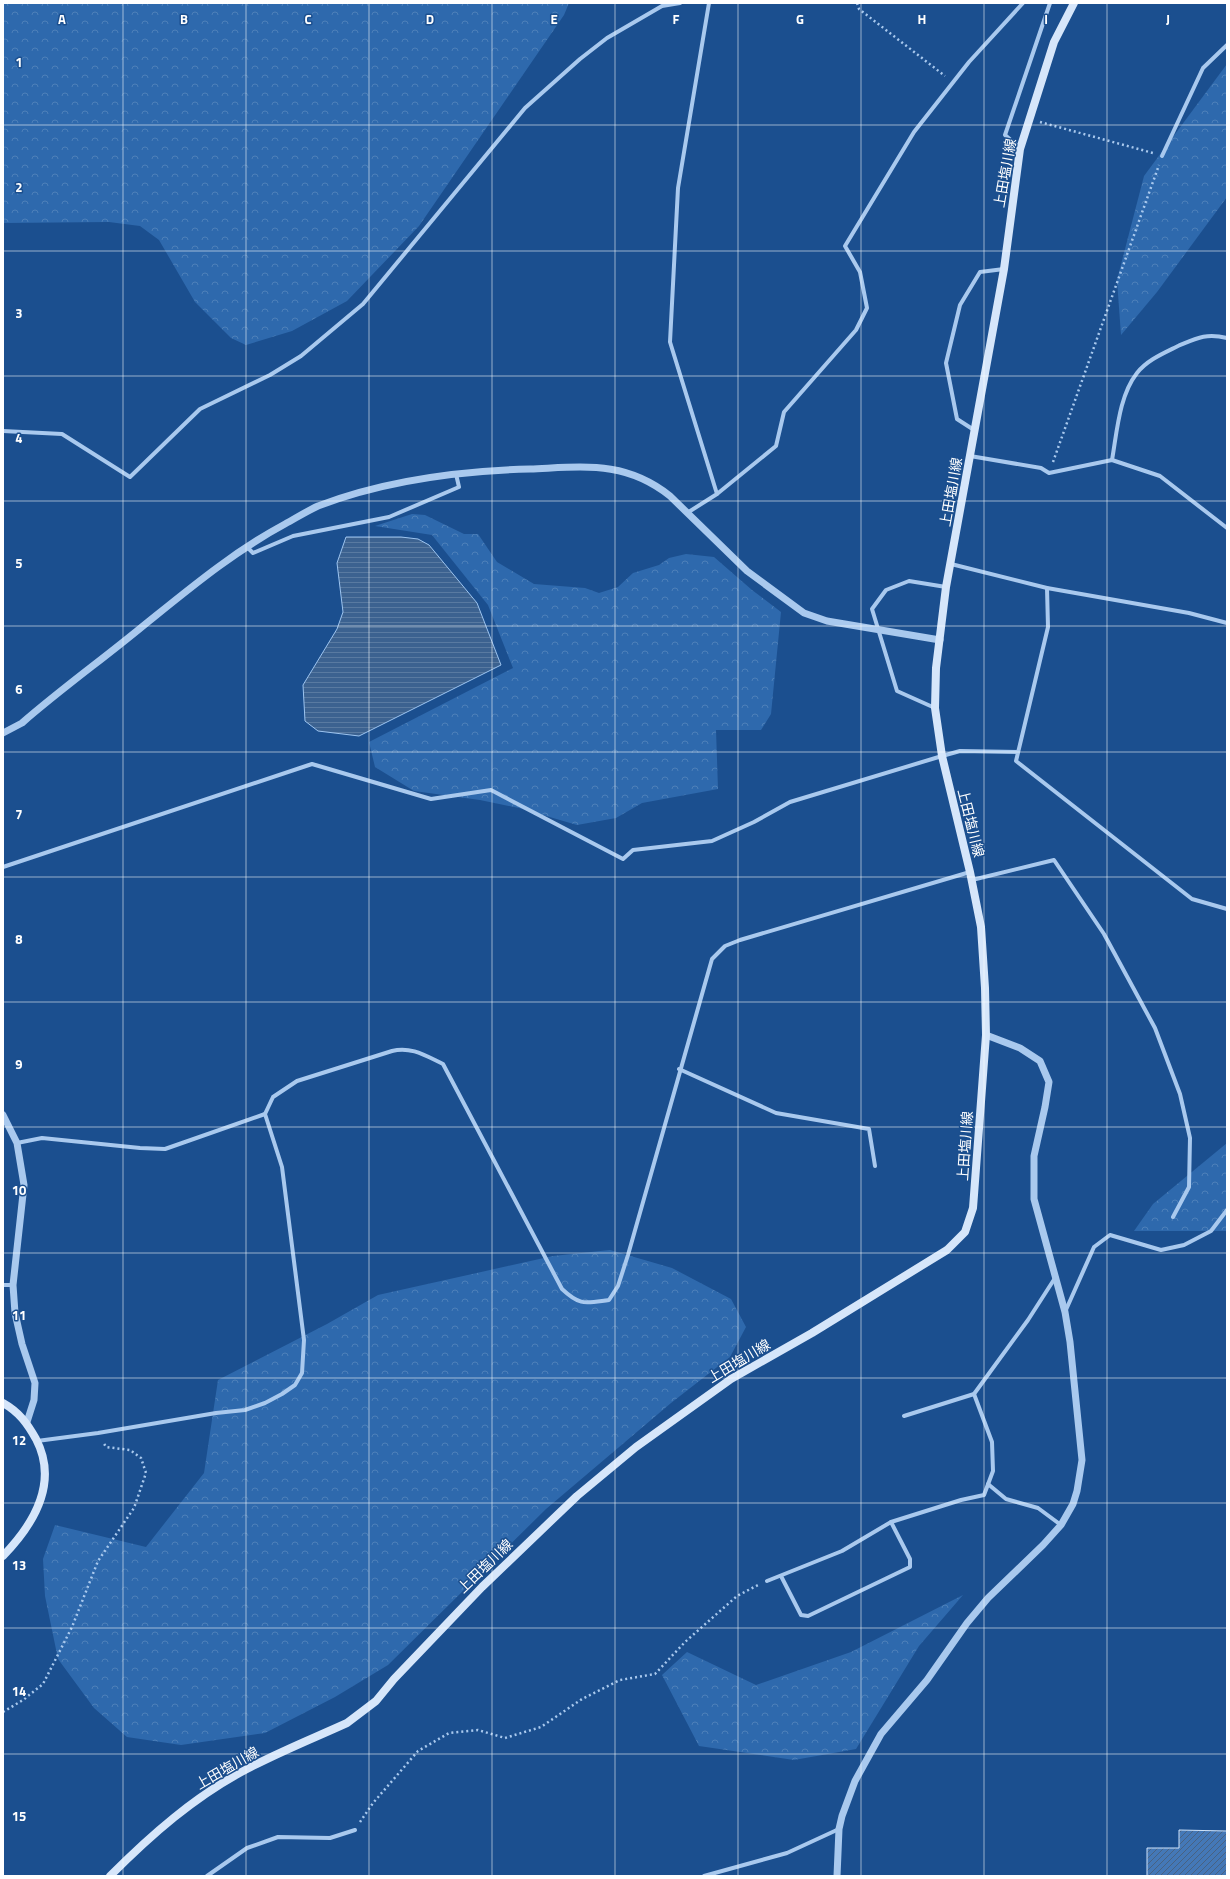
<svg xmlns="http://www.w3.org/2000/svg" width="1230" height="1879" viewBox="0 0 1230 1879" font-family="'Titillium Web','Noto Sans JP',sans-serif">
<defs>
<pattern id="forest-crowns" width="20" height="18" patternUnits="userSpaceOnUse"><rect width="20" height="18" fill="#2e69ad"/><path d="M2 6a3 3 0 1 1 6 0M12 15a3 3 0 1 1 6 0" fill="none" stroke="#4d80b9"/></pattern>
<pattern id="water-rules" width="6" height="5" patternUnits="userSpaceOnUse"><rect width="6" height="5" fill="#3c6290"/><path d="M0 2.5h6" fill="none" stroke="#597aa1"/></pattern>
<pattern id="building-hatch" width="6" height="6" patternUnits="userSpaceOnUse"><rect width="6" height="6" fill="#4478b7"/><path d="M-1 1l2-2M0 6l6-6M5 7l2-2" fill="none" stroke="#486282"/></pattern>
</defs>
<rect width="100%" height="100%" fill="#1b4f8f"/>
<g fill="url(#forest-crowns)">
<polygon points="3,3 569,3 564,15 419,226 347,301 292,331 246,345 231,338 195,302 159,240 140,226 109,222 3,223"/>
<polygon points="1227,64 1227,197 1157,292 1121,335 1117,280 1144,176"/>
<polygon points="412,514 425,515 464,534 478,534 497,562 534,584 585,588 599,593 618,587 633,573 659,565 669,558 686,554 714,557 752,590 781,612 771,714 761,730 716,730 718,789 642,803 616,818 577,825 519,808 480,800 414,791 375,767 369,742 513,668 488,605 432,535 375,526"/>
<polygon points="1227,1143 1227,1231 1134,1231 1153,1204"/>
<polygon points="610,1250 672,1268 731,1299 746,1327 730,1357 671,1403 546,1509 388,1665 335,1697 265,1733 181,1745 127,1737 94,1708 58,1659 45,1596 43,1559 55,1525 146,1547 204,1473 218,1380 327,1324 378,1295 553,1256"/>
<polygon points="963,1595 919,1646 856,1749 794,1760 699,1746 662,1675 687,1652 756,1685 851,1652"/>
</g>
<polygon fill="url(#water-rules)" stroke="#9cc4f0" points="346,537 401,537 418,539 429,545 477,603 501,665 359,736 318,731 305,721 303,685 337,629 343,612 337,563"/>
<polygon fill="url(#building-hatch)" stroke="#cfe3fa" points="1179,1830 1227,1831 1227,1876 1147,1876 1147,1848 1179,1848"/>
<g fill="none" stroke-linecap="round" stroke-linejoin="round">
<g stroke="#a9c9ee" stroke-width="2.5" stroke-dasharray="2 3" stroke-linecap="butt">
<polyline points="857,3 859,9 945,76"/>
<polyline points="1040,122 1153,153"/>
<polyline points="1053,462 1159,165"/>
<polyline points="3,1712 23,1700 43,1684 72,1627 98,1561 134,1508 146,1473 141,1458 130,1450 106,1447 103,1442"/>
<polyline points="360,1822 373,1803 418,1751 449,1733 478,1730 505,1738 541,1727 582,1699 620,1680 655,1674 685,1642 737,1596 758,1585"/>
</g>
<g stroke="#a9c9ee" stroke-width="4">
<polyline points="1020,148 1005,135 1050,3"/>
<polyline points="1162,156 1203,68 1227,45"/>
<polyline points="974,430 957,419 946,363 960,305 980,272 1004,269"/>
<polyline points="3,431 62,434 130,477 200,409 270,375 301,356 363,304 525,108 580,59 607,38 662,6 680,3"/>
<polyline points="970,456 1041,468 1049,473 1112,460 1160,476 1227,528"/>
<path d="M1112 460C1117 432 1119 396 1137 373 1147 360 1164 353 1178 346 1197 338 1206 333 1227 338"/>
<polyline points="717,494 776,446 784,412 856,330 867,308 860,272 845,246 914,132 969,62 1023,3"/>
<polyline points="687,513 717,494 670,342 678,188 709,3"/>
<polyline points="247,547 253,553 293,536 389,517 459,487 456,474"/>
<polyline points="951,564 1047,588 1189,613 1227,623"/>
<polyline points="1047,588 1048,627 1016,761 1192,899 1227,909"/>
<polyline points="935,708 897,691 872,609 886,590 909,581 946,587"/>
<polyline points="3,867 312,764 431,799 491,790 623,859 633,850 712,841 754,822 790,802 942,756 960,751 1018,752"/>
<polyline points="972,880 1054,860 1104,934 1155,1028 1180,1094 1190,1138 1189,1187 1173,1217"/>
<polyline points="679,1069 776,1113 869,1129 875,1166"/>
<polyline points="17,1143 42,1138 140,1148 165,1149 265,1114"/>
<polyline points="3,1285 13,1285"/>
<polyline points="1065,1312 1094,1247 1110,1235 1161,1250 1184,1245 1211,1231 1227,1210"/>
<polyline points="904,1416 974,1394 1028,1320 1055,1278"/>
<path d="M37 1441 98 1433 216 1413 245 1410 265 1403 282 1394 295 1385 302 1373 304 1340 282 1167 265 1114 273 1097 297 1081 392 1051C411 1046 426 1056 443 1064L562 1289C580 1306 585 1303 609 1300L618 1286 628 1255 712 959 725 946 740 940 970 872"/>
<polyline points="988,1484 1006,1499 1038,1508 1061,1525"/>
<polyline points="781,1576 801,1615 808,1616 910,1567 910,1559 891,1522"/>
<polyline points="767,1581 842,1551 891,1522 961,1500 984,1495 993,1471 992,1442 974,1394"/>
<polyline points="207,1876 247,1848 278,1837 330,1838 355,1830"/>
<polyline points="704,1876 787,1853 839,1829"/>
</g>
<g stroke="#a9c9ee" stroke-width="7">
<path d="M3 733 22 723C61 689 103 659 143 626 189 589 233 552 285 524 296 518 307 511 318 506 386 480 458 471 530 469 583 467 625 460 670 496L747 571 804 613 827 621 940 640"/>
<polyline points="3,1115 17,1143 24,1185 13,1285 15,1313 22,1344 35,1383 34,1400 27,1422"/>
<polyline points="837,1876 839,1829 842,1816 855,1781 881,1734 927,1680 967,1623 988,1598 1043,1545 1061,1525 1073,1504 1077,1491 1082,1460 1070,1342 1065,1312 1034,1199 1034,1156 1045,1107 1049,1082 1040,1061 1020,1048 986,1035"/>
</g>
<g stroke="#d6e6fa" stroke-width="8">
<path d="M3 1403C19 1412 27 1423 36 1439 59 1483 34 1524 3 1556"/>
<path d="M110 1876C151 1835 195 1796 247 1769 279 1752 314 1738 347 1723L376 1701 394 1679 482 1587 577 1496 636 1447 731 1379 812 1333 947 1250 965 1232 973 1208 986 1035 985 988 981 927 970 872 942 756 935 708 936 668 946 587 1004 269 1020 149 1054 42 1074 3"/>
</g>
</g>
<path fill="none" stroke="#fff" stroke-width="1" stroke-opacity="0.55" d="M123 3V1876M246 3V1876M369 3V1876M492 3V1876M615 3V1876M738 3V1876M861 3V1876M984 3V1876M1107 3V1876M3 125H1227M3 251H1227M3 376H1227M3 501H1227M3 626H1227M3 752H1227M3 877H1227M3 1002H1227M3 1127H1227M3 1253H1227M3 1378H1227M3 1503H1227M3 1628H1227M3 1754H1227"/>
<g text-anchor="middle" stroke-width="3" stroke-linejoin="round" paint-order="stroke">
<g font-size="14" fill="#fff" stroke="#1b4f8f">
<text transform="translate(1005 173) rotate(-80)" y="5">上田塩川線</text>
<text transform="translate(951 492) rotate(-80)" y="5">上田塩川線</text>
<text transform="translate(971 823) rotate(76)" y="5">上田塩川線</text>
<text transform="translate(965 1146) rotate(-86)" y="5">上田塩川線</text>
<text transform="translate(739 1361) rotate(-31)" y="5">上田塩川線</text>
<text transform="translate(485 1566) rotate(-44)" y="5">上田塩川線</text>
<text transform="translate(227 1768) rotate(-30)" y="5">上田塩川線</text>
</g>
</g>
<g font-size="13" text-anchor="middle" font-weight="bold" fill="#fff" stroke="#1b4f8f" stroke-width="3" stroke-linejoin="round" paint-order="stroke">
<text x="62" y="24">A</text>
<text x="184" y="24">B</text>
<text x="308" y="24">C</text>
<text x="430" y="24">D</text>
<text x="554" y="24">E</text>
<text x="676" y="24">F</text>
<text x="800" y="24">G</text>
<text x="922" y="24">H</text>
<text x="1046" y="24">I</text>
<text x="1168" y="24">J</text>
<text x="19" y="67">1</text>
<text x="19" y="192">2</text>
<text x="19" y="318">3</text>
<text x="19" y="443">4</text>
<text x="19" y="568">5</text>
<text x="19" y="694">6</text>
<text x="19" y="819">7</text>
<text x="19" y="944">8</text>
<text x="19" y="1069">9</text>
<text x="19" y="1195">10</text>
<text x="19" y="1320">11</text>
<text x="19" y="1445">12</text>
<text x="19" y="1570">13</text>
<text x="19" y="1696">14</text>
<text x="19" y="1821">15</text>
</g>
<rect width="1230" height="1879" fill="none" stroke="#ffffff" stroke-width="8"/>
</svg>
